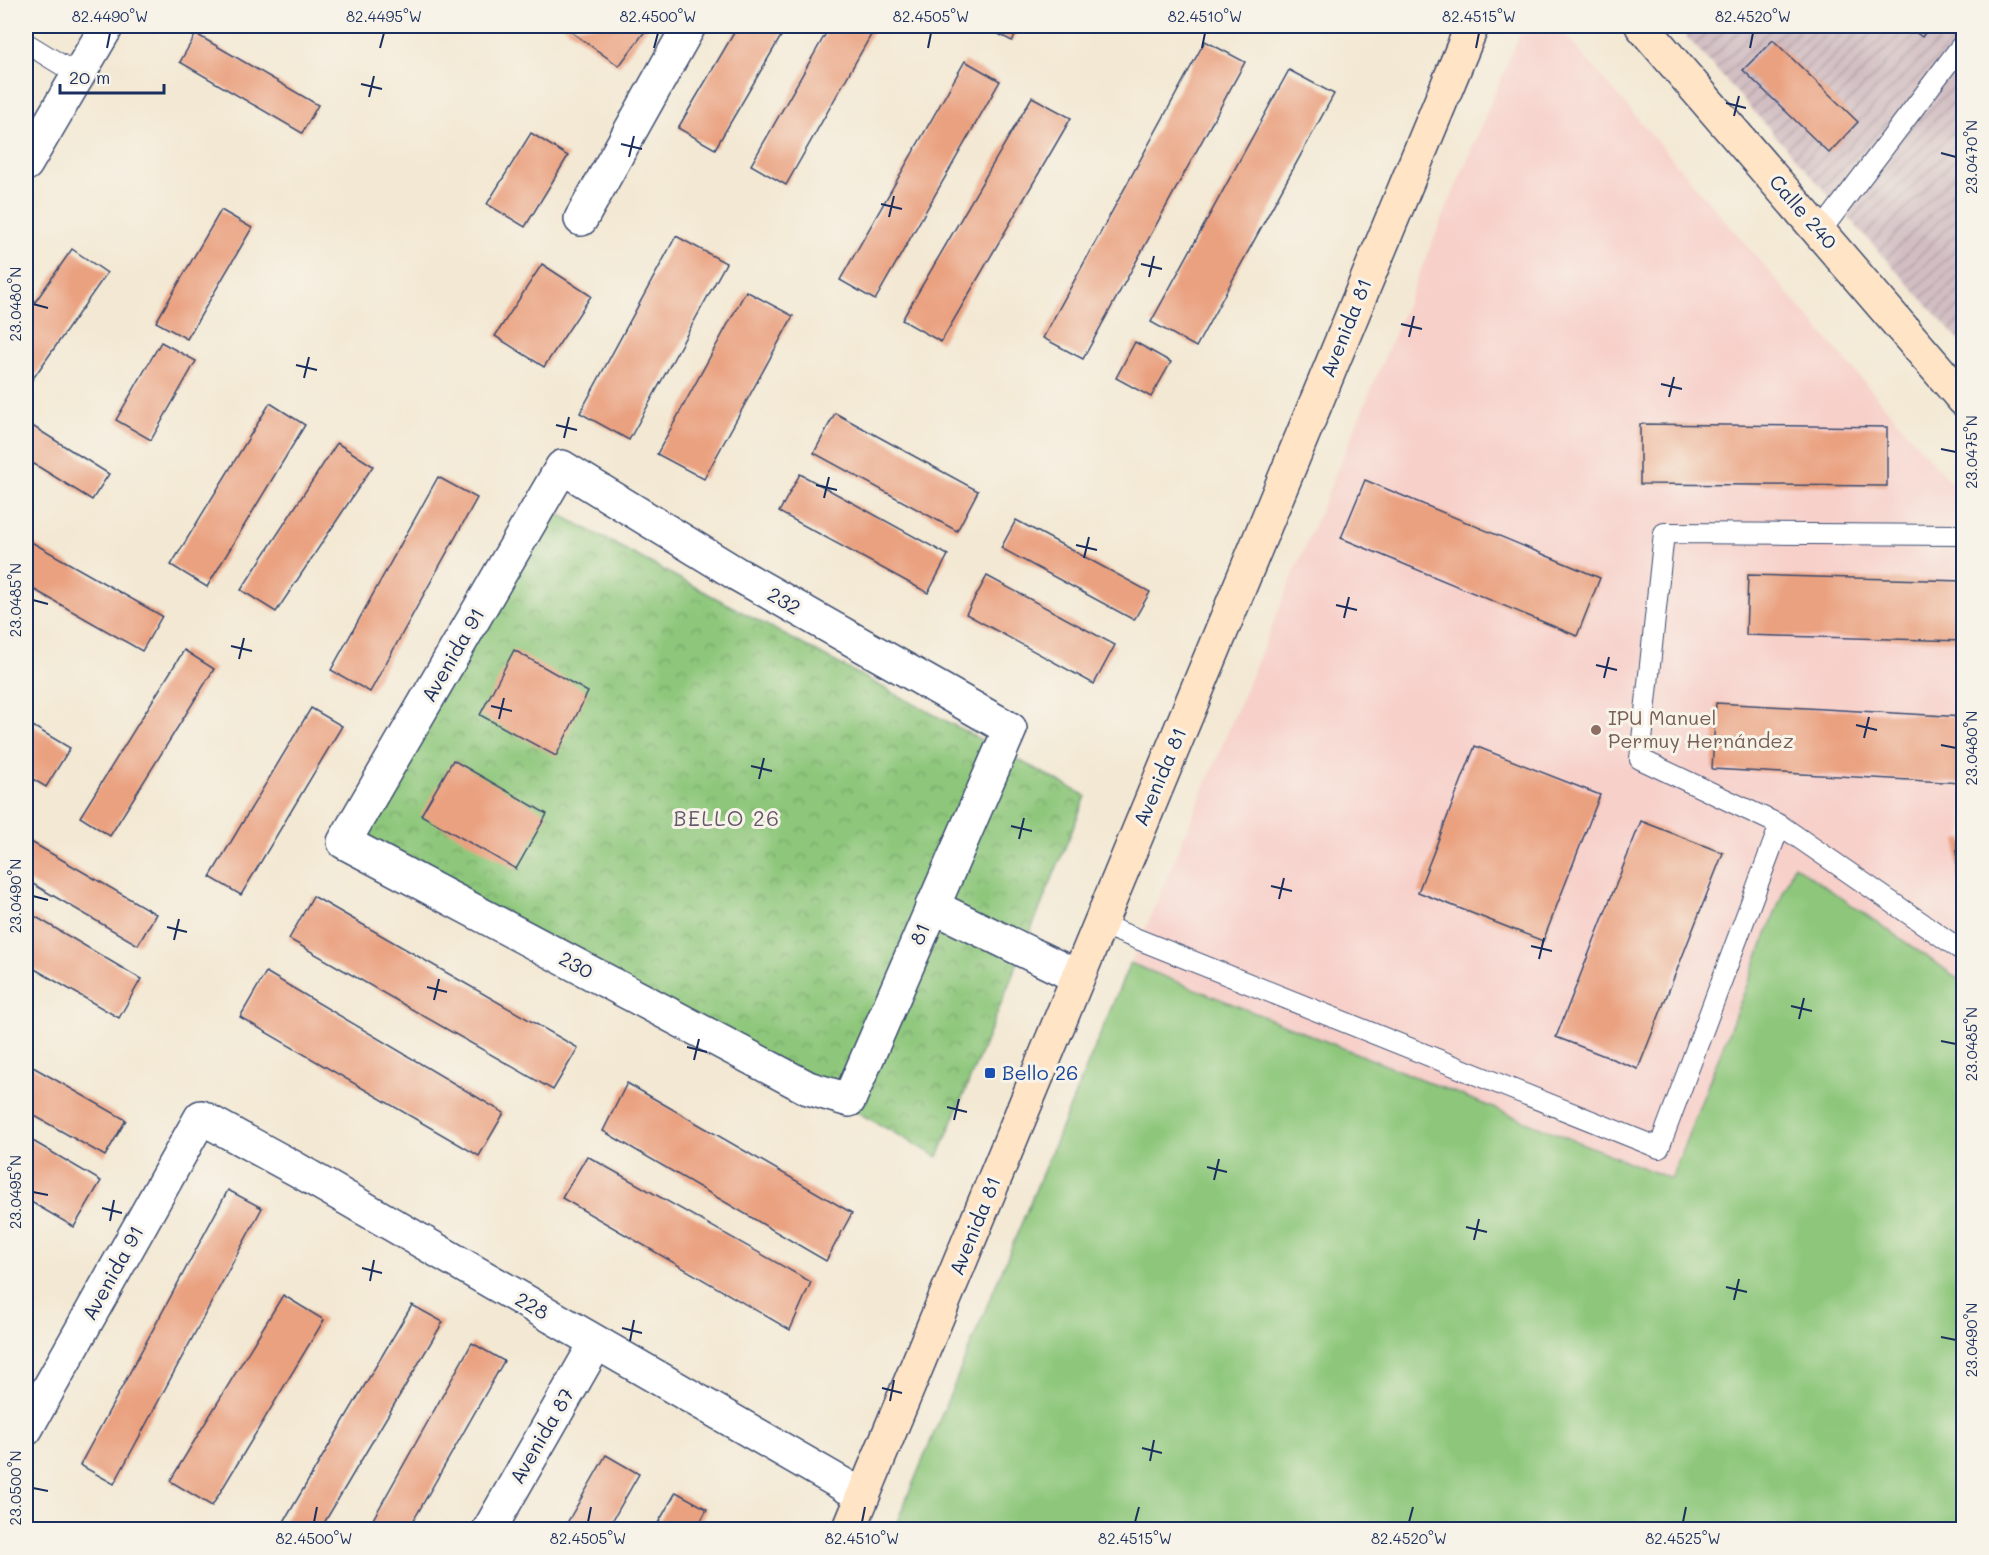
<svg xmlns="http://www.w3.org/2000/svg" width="1989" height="1555" viewBox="0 0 1989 1555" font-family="Mali,sans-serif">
<defs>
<pattern id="industrial-furrows" width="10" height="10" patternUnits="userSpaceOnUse" patternTransform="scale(1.5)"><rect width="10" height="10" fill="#d2bec2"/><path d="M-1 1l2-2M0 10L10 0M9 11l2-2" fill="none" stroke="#aa9ba1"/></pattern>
<pattern id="park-crowns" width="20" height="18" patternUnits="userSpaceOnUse" patternTransform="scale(1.5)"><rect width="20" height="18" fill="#8ec77b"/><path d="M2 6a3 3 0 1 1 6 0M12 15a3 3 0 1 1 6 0" fill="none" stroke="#73a268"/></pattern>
</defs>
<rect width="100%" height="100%" fill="#f7f3e8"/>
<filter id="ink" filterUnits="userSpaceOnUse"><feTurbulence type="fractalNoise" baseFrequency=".0167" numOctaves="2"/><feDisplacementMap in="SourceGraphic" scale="12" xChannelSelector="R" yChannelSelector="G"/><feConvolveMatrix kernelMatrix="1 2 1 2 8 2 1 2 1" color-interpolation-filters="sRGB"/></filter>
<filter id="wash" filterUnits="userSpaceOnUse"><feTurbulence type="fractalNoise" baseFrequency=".008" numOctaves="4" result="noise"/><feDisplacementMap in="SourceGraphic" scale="24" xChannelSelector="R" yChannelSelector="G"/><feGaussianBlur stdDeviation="1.35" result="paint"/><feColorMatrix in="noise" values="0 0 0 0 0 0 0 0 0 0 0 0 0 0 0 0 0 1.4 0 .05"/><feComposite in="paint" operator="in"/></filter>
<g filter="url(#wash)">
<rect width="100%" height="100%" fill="#f3e8d3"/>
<polygon fill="#f7d0ca" points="1523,26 1558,26 1963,497 1963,1529 894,1530"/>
<polygon fill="url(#industrial-furrows)" points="1677,26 1963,26 1963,345"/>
<polygon fill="url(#park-crowns)" stroke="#547b6c" stroke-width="1.5" points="540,504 1086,796 938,1157 361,837"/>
<polygon fill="#8ec77b" stroke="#547b6c" stroke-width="1.5" points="1794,865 1963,982 1963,1529 894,1529 1130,963 1671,1179"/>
<g id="blocks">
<g fill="#eaa180">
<polygon points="563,26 649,26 619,66"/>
<polygon points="738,26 787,26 715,149 678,128"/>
<polygon points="830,26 876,26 786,185 751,165"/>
<polygon points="983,26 1021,26 1012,41"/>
<polygon points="1907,26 1930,26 1922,37"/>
<polygon points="196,34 318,105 302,133 180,62"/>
<polygon points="1773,40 1858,122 1829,153 1743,70"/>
<polygon points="1205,41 1245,62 1083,359 1043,338"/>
<polygon points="965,61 1000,81 875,300 840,280"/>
<polygon points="1289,70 1334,94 1196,347 1151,322"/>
<polygon points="1032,97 1071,118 941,342 902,320"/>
<polygon points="531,133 568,156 525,227 487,204"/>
<polygon points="221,210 252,228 187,339 156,322"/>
<polygon points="676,236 726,263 629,440 580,413"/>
<polygon points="72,249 107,273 32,380 26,376 26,315"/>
<polygon points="542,264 591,296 544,367 495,336"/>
<polygon points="746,291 793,316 704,479 657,454"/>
<polygon points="161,342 196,361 151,440 116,420"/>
<polygon points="1135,342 1171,362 1151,397 1116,378"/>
<polygon points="270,403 305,425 207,587 171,565"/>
<polygon points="835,413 978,491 957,531 814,453"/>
<polygon points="26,422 109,474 92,500 26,459"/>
<polygon points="1640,424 1887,427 1887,486 1640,484"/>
<polygon points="337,443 373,466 276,612 241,590"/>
<polygon points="800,474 948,555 928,593 779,512"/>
<polygon points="438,477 477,498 370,692 331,670"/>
<polygon points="1365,480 1600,578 1577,636 1341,538"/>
<polygon points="1016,520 1150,592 1134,620 1001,548"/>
<polygon points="26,539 162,616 142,651 26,585"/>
<polygon points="1748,575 1964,581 1964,641 1746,635"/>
<polygon points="987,576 1115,645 1094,684 966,614"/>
<polygon points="184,650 214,669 110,836 80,817"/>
<polygon points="514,650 588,692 556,756 480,715"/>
<polygon points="1716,703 1964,717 1962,783 1712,769"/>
<polygon points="311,708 342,726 241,895 210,877"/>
<polygon points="26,722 70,748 46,787 26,775"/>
<polygon points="1475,746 1600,795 1543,941 1418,892"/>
<polygon points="453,760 547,814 516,869 421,815"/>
<polygon points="1641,821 1723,853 1638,1069 1556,1037"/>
<polygon points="1964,838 1964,879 1957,879 1957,839"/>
<polygon points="26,839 156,914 138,945 26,880"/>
<polygon points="313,896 578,1048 553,1090 289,939"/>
<polygon points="26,911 141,979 119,1018 26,964"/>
<polygon points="266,972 504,1113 479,1156 240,1017"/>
<polygon points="26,1063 126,1120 105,1156 26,1111"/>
<polygon points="627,1083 852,1213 826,1261 603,1131"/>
<polygon points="26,1137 101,1181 74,1227 26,1199"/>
<polygon points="587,1156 811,1282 790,1330 562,1198"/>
<polygon points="228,1190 262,1208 114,1484 80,1465"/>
<polygon points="283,1295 324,1320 212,1506 170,1481"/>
<polygon points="412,1305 443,1322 320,1530 279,1530"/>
<polygon points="472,1343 504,1361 408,1530 367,1530"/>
<polygon points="606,1455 639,1474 607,1530 563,1530"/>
<polygon points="676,1492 707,1509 696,1530 654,1530"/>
</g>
</g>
</g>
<g filter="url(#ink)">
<use href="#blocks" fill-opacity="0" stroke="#3b4b70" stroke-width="1.5"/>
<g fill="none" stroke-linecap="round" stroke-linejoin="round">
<defs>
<g id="lane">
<polyline points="26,43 78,75"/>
<polyline points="1820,232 1964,42"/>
<polyline points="1964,535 1664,533 1640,759 1780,825 1964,952"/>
<polyline points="1100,924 1659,1148 1780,825"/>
</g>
<g id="street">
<polyline points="26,164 107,26"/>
<polyline points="581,219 689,26"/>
<polygon points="562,467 737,574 1010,729 849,1100 808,1088 344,842"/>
<polyline points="932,906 1078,977"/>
<polyline points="26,1429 201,1117 296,1169 863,1496"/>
<polyline points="489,1530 596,1343"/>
</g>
<g id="secondary">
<polyline points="1642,26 1964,400"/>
<polyline points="849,1530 1472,26"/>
</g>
</defs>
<use href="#lane" stroke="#3b4b70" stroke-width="22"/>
<use href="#street" stroke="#3b4b70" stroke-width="36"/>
<use href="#secondary" stroke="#3b4b70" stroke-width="36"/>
<use href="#lane" stroke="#fff" stroke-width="20"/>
<use href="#street" stroke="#fff" stroke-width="33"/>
<use href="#secondary" stroke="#ffe4c6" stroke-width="33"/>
</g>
</g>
<path fill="none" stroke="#1b2f5e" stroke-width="2" d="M107 48 110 33M380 48 384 33M654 48 658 33M928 48 931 33M1202 48 1205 33M1476 48 1479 33M1750 48 1753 33M361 84 382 89M369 97 374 76M1726 103 1746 108M1734 116 1739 96M621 144 642 149M1941 153 1956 157M629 157 634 136M881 204 902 209M889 217 894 196M1141 264 1162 269M1149 277 1154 256M33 304 48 308M1401 324 1422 329M1409 337 1414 316M296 365 317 370M304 378 309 357M1661 384 1682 389M1669 397 1674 377M556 425 577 430M564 438 569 417M1941 449 1956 452M816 485 837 490M824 498 829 477M1076 545 1097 550M1084 558 1089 537M33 600 48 604M1336 605 1357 610M1344 618 1349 597M231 646 252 651M239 659 244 638M1596 665 1617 670M1604 678 1609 657M491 706 512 711M499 719 504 698M1856 725 1877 730M1864 738 1869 717M1941 745 1956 748M751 766 772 771M759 779 764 758M1011 826 1032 831M1019 839 1024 818M1271 886 1292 891M33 896 48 900M1279 899 1284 878M167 927 187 932M174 940 179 919M1531 946 1552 951M1539 959 1544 938M427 987 447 992M434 1000 439 979M1791 1006 1812 1011M1799 1019 1804 998M1941 1041 1956 1044M687 1047 707 1052M694 1060 699 1039M947 1107 967 1112M954 1120 959 1099M1207 1167 1227 1172M1214 1180 1219 1159M33 1192 48 1195M102 1208 122 1213M110 1221 114 1200M1466 1227 1487 1232M1474 1240 1479 1219M362 1268 382 1273M370 1281 374 1260M1726 1287 1747 1292M1734 1300 1739 1279M622 1328 642 1333M1941 1337 1956 1340M630 1341 634 1320M882 1388 902 1393M890 1401 894 1380M1142 1448 1162 1453M1150 1461 1154 1440M33 1488 48 1491M314 1522 317 1507M588 1522 591 1507M862 1522 865 1507M1135 1522 1139 1507M1409 1522 1413 1507M1683 1522 1686 1507"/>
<circle fill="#8d6e63" stroke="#f7f3e8" stroke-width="2" cx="1596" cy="730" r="6"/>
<rect fill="#1a4fb4" stroke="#f7f3e8" stroke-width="2" x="984" y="1067" width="12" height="12" rx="3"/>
<g text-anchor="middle" stroke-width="6" stroke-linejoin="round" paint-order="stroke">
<g font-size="20" fill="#1b2f5e" stroke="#f7f3e8">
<text transform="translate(1803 212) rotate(49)" y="7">Calle 240</text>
<text transform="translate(1346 328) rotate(-68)" y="7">Avenida 81</text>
<text transform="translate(784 601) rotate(30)" y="7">232</text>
<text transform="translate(453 655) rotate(-60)" y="7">Avenida 91</text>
<text transform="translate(1160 777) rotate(-67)" y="7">Avenida 81</text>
<text transform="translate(920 934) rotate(-67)" y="7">81</text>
<text transform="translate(576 965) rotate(28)" y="7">230</text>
<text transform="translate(975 1226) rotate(-68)" y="7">Avenida 81</text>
<text transform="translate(113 1273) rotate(-61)" y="7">Avenida 91</text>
<text transform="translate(532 1306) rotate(30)" y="7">228</text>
<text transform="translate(542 1436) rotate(-60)" y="7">Avenida 87</text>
</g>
<g font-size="20" fill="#785e54" stroke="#f7f3e8" text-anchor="start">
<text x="1608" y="725">IPU Manuel<tspan x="1608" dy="23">Permuy Hernández</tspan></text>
</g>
<g font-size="20" fill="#164399" stroke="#f7f3e8" text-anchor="start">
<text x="1002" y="1080">Bello 26</text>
</g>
<g font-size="21" letter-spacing="1.5" fill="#63576a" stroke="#f7f3e8">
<text x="727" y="826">BELLO 26</text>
</g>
</g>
<rect width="1989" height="1555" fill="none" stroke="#f7f3e8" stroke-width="66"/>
<path d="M60 84v9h104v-9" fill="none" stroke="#1b2f5e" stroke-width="3"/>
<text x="69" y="84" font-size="18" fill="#1b2f5e" stroke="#f7f3e8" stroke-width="4.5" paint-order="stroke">20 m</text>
<rect x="33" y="33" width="1923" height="1489" fill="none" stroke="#1b2f5e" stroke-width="2"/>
<g font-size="15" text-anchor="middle" fill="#1b2f5e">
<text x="110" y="22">82.4490°W</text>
<text x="384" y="22">82.4495°W</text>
<text x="658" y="22">82.4500°W</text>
<text x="931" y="22">82.4505°W</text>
<text x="1205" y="22">82.4510°W</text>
<text x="1479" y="22">82.4515°W</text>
<text x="1753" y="22">82.4520°W</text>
<text transform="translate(1972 157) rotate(-90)" y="5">23.0470°N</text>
<text transform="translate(16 304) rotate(-90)" y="5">23.0480°N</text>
<text transform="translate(1972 452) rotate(-90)" y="5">23.0475°N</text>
<text transform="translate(16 600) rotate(-90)" y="5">23.0485°N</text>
<text transform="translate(1972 748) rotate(-90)" y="5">23.0480°N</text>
<text transform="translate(16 896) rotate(-90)" y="5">23.0490°N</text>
<text transform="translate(1972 1044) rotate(-90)" y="5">23.0485°N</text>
<text transform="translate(16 1192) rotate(-90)" y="5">23.0495°N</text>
<text transform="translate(1972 1340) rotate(-90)" y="5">23.0490°N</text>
<text transform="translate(16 1488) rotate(-90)" y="5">23.0500°N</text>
<text x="314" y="1544">82.4500°W</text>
<text x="588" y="1544">82.4505°W</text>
<text x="862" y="1544">82.4510°W</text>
<text x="1135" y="1544">82.4515°W</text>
<text x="1409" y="1544">82.4520°W</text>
<text x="1683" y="1544">82.4525°W</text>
</g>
</svg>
